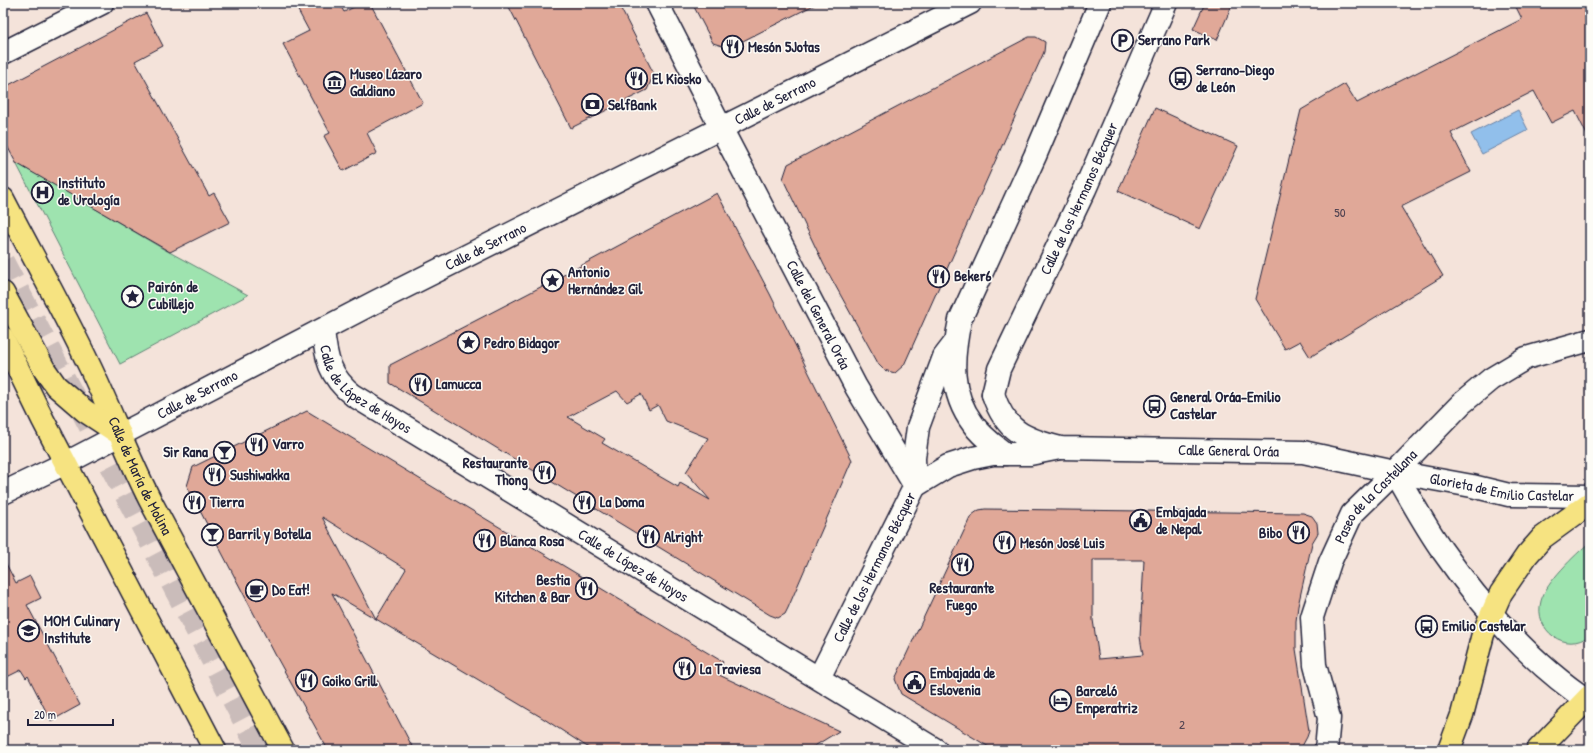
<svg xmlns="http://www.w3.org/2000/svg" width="1593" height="753" viewBox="0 0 1593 753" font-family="'Patrick Hand',sans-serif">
<rect width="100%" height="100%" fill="#f4e3da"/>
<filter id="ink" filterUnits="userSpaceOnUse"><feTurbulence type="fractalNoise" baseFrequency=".025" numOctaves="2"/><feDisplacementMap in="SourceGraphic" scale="8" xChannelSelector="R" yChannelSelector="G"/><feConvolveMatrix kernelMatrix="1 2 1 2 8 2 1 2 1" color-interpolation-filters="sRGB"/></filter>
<g filter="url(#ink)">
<g fill="#9ee3af" stroke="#608275">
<polygon points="16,163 57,186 160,247 248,295 120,364"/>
<path d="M1590 542V635C1566 655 1533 630 1541 601 1546 582 1575 555 1590 542Z"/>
</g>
<polygon fill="#91bfeb" stroke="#6580a5" points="1518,110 1528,130 1482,154 1471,134"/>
<g fill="#e0a898" stroke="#22223b" fill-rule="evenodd">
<polygon points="294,3 339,3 344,12 362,3 370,3 423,103 367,133 377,153 343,171 324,136 330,133 283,44 309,31"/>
<polygon points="507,3 618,3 654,74 647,90 571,128"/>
<polygon points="692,3 818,3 729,48 713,43"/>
<polygon points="1205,3 1233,3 1217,40 1193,29"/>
<polygon points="1514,3 1590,3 1590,141 1575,111 1551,123 1534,91 1451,133 1471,172 1401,207 1443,276 1310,357 1300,341 1285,349 1255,299 1301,110 1345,84 1357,103 1522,19"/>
<polygon points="146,13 163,46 135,61 209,196 214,193 230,222 170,252 16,163 3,138 3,88"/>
<polygon points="1029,37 1036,37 1045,42 1044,52 904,365 895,373 884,370 879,365 824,265 783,179 788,164"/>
<polygon points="1155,108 1238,146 1200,229 1178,219 1178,218 1118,191"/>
<path d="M717 193 770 294 852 460 788 608 785 614 778 618 770 615 390 383V365L558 278ZM617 391 627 402 641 394 649 410 658 405 666 421 708 438 686 472 710 500 680 483 678 487 602 443 605 439 568 417Z"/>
<polygon points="307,411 723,662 717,674 839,731 808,750 592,750 541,717 376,619 406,569 322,517 376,619 332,593 414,750 328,750 276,656 187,486 193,467"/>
<path d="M985 509 1303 513 1312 516 1317 523 1318 533 1312 543 1298 606 1296 621V649L1309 731 1307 737 1300 750H994L901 694 895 679 970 518 972 515 979 510ZM1093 560H1144L1140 637 1143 655 1099 659 1093 620Z"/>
<polygon points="3,558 16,583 30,576 41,598 27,605 80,705 51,721 28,676 26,678 21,670 3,679"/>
</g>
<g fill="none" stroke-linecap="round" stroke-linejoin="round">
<polyline stroke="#cabcba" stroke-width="22" stroke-dasharray="22 11" stroke-linecap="butt" points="3,261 259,750"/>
<defs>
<g id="street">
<path id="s1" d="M657 3 721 128 856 387 915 486"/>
<polyline points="3,53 102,3"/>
<path id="s2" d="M323 330C326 358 329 376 353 395L936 750"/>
<path id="s3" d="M993 394 999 369 1085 189 1166 3"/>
<path d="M1005 454C994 445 981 436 973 424 949 392 952 358 960 320L1035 156 1100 3"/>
<polyline points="915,486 948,466 973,458 993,454 1030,454 1060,448"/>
<path id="s4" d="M819 678 915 486 914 458 918 427 944 357 954 344"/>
<path id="s5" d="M1326 750 1329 718 1315 665 1312 617 1330 562 1352 514 1395 472 1461 404 1491 379 1526 358 1590 340"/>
</g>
<g id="secondary">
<path id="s6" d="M993 394C1005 431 1024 439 1060 448L1303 452 1395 472 1472 486 1509 495 1590 496"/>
<path d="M1395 472C1410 498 1425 526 1442 550 1481 606 1533 665 1590 702"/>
<path id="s7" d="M3 493 66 463 377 301 970 3"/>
</g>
<g id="primary">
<path id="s8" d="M3 199C32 255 63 310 90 367 111 411 128 457 150 500L283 750"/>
<polyline points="3,293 44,369 56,386 85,411 120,434"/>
<polyline points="3,338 43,420 215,750"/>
</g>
<g id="highway">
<polyline points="1449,750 1462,715 1483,634 1501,593 1527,555 1542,538 1590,503"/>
<polyline points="1538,750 1590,696"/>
</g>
</defs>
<use href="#street" stroke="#22223b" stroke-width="25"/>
<use href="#secondary" stroke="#22223b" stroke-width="25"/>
<use href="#primary" stroke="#22223b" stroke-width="25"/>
<use href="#highway" stroke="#22223b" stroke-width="25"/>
<use href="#street" stroke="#fdfcf7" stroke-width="22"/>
<use href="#secondary" stroke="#fdfcf7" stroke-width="22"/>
<use href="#primary" stroke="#f6e381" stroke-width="22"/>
<use href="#highway" stroke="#f6e381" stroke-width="22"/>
</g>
</g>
<defs>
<symbol id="parking-ring" viewBox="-11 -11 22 22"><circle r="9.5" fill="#fdfcf7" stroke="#22223b" stroke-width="1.5"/><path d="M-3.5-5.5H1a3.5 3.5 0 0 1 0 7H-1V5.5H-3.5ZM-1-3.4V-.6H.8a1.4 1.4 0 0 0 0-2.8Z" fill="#22223b"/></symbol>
<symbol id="restaurant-ring" viewBox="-11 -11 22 22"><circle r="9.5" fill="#fdfcf7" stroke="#22223b" stroke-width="1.5"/><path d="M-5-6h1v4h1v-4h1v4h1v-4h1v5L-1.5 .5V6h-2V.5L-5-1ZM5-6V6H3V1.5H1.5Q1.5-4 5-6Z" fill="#22223b"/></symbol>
<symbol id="bus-ring" viewBox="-11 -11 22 22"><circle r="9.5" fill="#fdfcf7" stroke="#22223b" stroke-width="1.5"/><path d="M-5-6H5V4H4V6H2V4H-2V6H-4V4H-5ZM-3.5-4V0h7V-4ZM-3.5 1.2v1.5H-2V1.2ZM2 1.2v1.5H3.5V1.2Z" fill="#22223b"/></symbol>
<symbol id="museum-ring" viewBox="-11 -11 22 22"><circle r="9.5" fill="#fdfcf7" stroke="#22223b" stroke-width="1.5"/><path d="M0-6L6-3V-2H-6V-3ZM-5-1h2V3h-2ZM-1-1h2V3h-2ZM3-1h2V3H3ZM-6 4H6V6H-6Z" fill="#22223b"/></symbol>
<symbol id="bank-ring" viewBox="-11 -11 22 22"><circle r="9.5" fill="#fdfcf7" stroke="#22223b" stroke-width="1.5"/><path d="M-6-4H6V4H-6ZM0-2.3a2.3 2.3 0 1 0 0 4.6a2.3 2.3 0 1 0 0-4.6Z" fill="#22223b"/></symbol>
<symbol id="hospital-ring" viewBox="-11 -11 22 22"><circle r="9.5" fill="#fdfcf7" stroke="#22223b" stroke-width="1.5"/><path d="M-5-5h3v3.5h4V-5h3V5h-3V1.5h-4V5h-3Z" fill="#22223b"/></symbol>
<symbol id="sight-ring" viewBox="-11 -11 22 22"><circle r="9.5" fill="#fdfcf7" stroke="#22223b" stroke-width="1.5"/><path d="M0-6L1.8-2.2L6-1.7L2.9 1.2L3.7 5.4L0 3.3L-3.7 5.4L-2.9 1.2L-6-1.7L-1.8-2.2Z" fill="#22223b"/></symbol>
<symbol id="bar-ring" viewBox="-11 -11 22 22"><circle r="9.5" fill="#fdfcf7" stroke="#22223b" stroke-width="1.5"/><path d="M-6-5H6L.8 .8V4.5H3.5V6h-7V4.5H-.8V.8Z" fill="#22223b"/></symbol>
<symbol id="civic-ring" viewBox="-11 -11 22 22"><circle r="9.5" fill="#fdfcf7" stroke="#22223b" stroke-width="1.5"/><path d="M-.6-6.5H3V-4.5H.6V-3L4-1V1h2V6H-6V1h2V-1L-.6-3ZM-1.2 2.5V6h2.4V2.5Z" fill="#22223b"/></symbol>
<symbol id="cafe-ring" viewBox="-11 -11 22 22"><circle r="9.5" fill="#fdfcf7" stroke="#22223b" stroke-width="1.5"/><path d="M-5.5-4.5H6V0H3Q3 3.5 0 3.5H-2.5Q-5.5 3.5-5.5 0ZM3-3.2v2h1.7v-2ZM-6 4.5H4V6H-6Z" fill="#22223b"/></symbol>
<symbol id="university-ring" viewBox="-11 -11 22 22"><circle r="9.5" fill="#fdfcf7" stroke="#22223b" stroke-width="1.5"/><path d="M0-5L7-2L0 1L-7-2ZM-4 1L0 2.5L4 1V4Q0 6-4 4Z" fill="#22223b"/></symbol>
<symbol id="hotel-ring" viewBox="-11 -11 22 22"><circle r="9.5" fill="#fdfcf7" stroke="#22223b" stroke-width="1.5"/><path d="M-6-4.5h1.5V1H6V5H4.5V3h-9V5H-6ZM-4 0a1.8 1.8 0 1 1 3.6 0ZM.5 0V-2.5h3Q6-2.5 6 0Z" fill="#22223b"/></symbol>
</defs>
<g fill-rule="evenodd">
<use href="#parking-ring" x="1110" y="28" width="25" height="25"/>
<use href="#restaurant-ring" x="720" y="34" width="25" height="25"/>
<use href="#restaurant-ring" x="624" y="66" width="25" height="25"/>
<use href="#bus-ring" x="1168" y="66" width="25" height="25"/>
<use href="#museum-ring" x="322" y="70" width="25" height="25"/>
<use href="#bank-ring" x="580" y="92" width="25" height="25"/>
<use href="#hospital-ring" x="30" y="180" width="25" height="25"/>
<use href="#restaurant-ring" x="926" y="264" width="25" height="25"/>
<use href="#sight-ring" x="540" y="268" width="25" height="25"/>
<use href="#sight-ring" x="120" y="284" width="25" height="25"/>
<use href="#sight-ring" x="456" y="330" width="25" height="25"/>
<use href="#restaurant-ring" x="408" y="372" width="25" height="25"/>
<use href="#bus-ring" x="1142" y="394" width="25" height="25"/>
<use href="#restaurant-ring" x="244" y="432" width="25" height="25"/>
<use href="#bar-ring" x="212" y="440" width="25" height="25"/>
<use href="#restaurant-ring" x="532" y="460" width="25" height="25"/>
<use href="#restaurant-ring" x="202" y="462" width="25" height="25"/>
<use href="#restaurant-ring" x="182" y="490" width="25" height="25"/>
<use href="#restaurant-ring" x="572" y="490" width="25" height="25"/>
<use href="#civic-ring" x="1128" y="508" width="25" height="25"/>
<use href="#restaurant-ring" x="1286" y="520" width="25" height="25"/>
<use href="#bar-ring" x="200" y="522" width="25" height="25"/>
<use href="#restaurant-ring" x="636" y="524" width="25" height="25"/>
<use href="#restaurant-ring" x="472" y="528" width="25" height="25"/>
<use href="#restaurant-ring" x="992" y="530" width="25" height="25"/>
<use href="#restaurant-ring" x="950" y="552" width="25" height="25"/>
<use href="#restaurant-ring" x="574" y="576" width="25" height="25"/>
<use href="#cafe-ring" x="244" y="578" width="25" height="25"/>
<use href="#bus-ring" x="1414" y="614" width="25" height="25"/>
<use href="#university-ring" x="16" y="618" width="25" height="25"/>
<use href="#restaurant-ring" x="672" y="656" width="25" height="25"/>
<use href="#restaurant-ring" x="294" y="668" width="25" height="25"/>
<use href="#civic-ring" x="902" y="670" width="25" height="25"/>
<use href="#hotel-ring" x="1048" y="688" width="25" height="25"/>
</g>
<g text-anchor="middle" stroke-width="3" stroke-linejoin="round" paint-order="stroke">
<g font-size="13" fill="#524452">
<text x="1340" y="217">50</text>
<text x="1182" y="729">2</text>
</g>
<g font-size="15" font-weight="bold" fill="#22223b" stroke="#fdfcf7" text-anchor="start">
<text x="1138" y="45">Serrano Park</text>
<text x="748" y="52">Mesón 5Jotas</text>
<text x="1196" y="75">Serrano-Diego<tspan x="1196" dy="17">de León</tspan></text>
<text x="350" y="79">Museo Lázaro<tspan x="350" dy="17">Galdiano</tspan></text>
<text x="652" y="84">El Kiosko</text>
<text x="608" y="110">SelfBank</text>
<text x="58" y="188">Instituto<tspan x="58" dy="17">de Urología</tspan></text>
<text x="568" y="277">Antonio<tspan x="568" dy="17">Hernández Gil</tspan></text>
<text x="954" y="281">Beker6</text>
<text x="148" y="292">Pairón de<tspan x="148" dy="17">Cubillejo</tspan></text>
<text x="484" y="348">Pedro Bidagor</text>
<text x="436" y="389">Lamucca</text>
<text x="1170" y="402">General Oráa-Emilio<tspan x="1170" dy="17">Castelar</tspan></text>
<text x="272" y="449">Varro</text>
<text x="208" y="457" text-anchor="end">Sir Rana</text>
<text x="528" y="468" text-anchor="end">Restaurante<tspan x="528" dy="17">Thong</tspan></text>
<text x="230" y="480">Sushiwakka</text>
<text x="210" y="507">Tierra</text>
<text x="600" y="507">La Doma</text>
<text x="1156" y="517">Embajada<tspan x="1156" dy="17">de Nepal</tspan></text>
<text x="1282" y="538" text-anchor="end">Bibo</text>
<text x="228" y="539">Barril y Botella</text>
<text x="664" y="542">Alright</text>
<text x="500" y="546">Blanca Rosa</text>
<text x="1020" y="548">Mesón José Luis</text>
<text x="570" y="585" text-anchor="end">Bestia<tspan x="570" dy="17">Kitchen &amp; Bar</tspan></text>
<text x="962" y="593" text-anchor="middle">Restaurante<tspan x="962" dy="17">Fuego</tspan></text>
<text x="272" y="595">Do Eat!</text>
<text x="44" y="626">MOM Culinary<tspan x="44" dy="17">Institute</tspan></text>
<text x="1442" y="631">Emilio Castelar</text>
<text x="700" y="674">La Traviesa</text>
<text x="930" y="678">Embajada de<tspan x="930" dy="17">Eslovenia</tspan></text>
<text x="322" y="686">Goiko Grill</text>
<text x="1076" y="696">Barceló<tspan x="1076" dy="17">Emperatriz</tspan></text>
</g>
<g font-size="15" fill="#22223b" stroke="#fdfcf7">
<text dy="5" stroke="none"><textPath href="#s7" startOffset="866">Calle de Serrano</textPath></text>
<text dy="5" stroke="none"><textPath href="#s3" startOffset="214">Calle de los Hermanos Bécquer</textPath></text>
<text dy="5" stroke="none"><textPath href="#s7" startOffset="542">Calle de Serrano</textPath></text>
<text dy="5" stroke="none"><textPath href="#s1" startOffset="351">Calle del General Oráa</textPath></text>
<text dy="5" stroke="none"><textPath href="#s2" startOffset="78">Calle de López de Hoyos</textPath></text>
<text dy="5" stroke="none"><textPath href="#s7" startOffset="218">Calle de Serrano</textPath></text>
<text dy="5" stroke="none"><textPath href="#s6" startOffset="260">Calle General Oráa</textPath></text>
<text dy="5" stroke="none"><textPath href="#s8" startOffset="309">Calle de María de Molina</textPath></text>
<text dy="5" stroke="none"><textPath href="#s6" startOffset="537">Glorieta de Emilio Castelar</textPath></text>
<text dy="5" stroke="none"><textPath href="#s5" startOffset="274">Paseo de la Castellana</textPath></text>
<text dy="5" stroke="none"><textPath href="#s2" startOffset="402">Calle de López de Hoyos</textPath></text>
<text dy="5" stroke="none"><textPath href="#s4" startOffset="124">Calle de los Hermanos Bécquer</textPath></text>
</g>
</g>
<rect width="1593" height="753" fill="none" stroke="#fdfcf7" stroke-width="16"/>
<rect x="8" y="8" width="1577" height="737" fill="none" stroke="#22223b" stroke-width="1.5" filter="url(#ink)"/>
<path d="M28 719v6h85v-6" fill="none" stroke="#22223b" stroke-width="2"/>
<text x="34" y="719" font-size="12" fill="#22223b" stroke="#fdfcf7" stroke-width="3" paint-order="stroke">20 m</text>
</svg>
